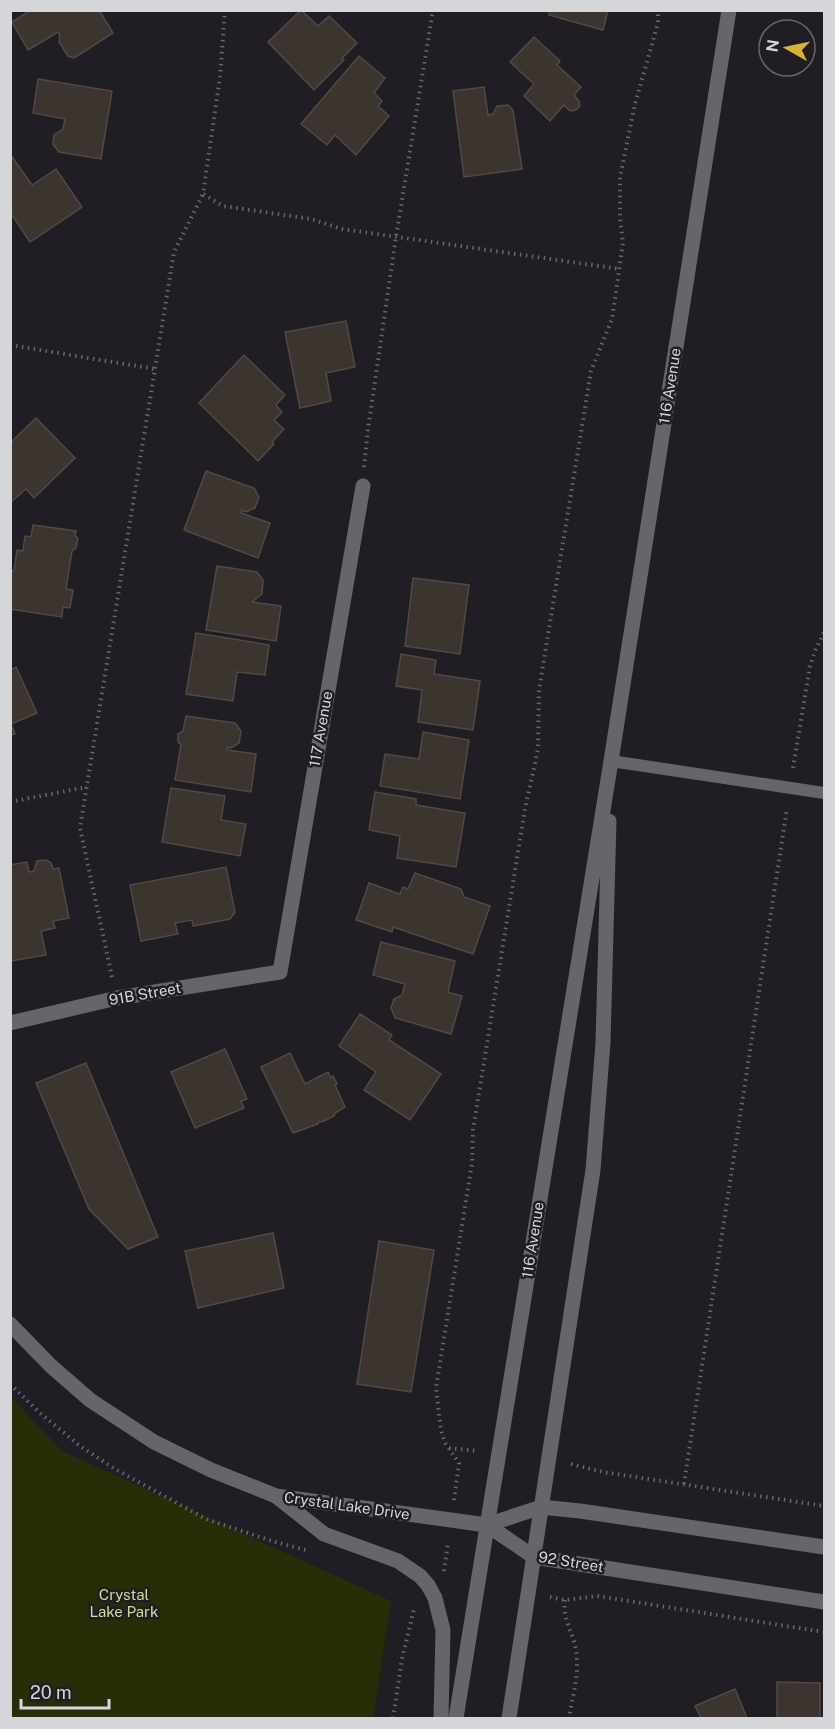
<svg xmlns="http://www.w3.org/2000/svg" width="835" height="1729" viewBox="0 0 835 1729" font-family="'Public Sans',sans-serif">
<rect width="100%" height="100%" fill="#201d24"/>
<polygon fill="#282d08" points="10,1396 62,1451 391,1601 373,1718 11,1718"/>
<g fill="#3b342f" stroke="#514944" stroke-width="1.5">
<polygon points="31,10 99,10 113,33 74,58 68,56 59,42 60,35 58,32 28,50 12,22"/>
<polygon points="301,10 318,26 329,16 357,43 342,58 344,60 314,90 268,42"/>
<polygon points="550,10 608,10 603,30 549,15"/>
<polygon points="534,37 560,61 557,65 581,87 574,95 579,101 580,106 576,110 570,111 564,105 550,121 524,96 534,84 510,62"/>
<polygon points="359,56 385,78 374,93 382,101 378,106 389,116 356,155 335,135 327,145 301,124"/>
<polygon points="38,79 112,91 101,159 59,152 53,144 54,135 63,129 65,119 33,113"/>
<polygon points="484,87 488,115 493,114 497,106 508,105 513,110 522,169 464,177 453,91"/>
<polygon points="10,154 32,185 56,169 82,207 30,242 10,212"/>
<polygon points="346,321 355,367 326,373 331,401 300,408 285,332"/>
<polygon points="244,355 285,395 276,405 282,412 274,420 284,429 272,442 274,444 258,461 199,403"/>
<polygon points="36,418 75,458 34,498 26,489 12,501 10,499 10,443"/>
<polygon points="206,471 254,488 259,497 255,508 246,512 242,510 241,513 270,523 258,558 184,530"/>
<polygon points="33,525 76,531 75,536 78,538 76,548 72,551 66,589 73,590 70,608 63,607 62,617 10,609 10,570 14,571 17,550 23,551 25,536 31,537"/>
<polygon points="217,566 257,572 263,580 262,594 252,602 281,606 276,641 206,630"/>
<polygon points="413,578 469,585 460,654 405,646"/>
<polygon points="196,633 269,645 265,675 237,672 233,701 186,694"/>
<polygon points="401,654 436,660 434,674 480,681 473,730 418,722 422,690 396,686"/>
<polygon points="10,667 13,669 16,667 37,713 11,724 15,734 10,735"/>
<polygon points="186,716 235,723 241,731 239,743 231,748 227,747 227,750 256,754 251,792 175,780 181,745 178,742 178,734 183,731"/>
<polygon points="423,732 469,740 460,799 380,786 385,754 419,759"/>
<polygon points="171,788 225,796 221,820 246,824 240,856 162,842"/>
<polygon points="375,792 416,799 416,805 465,813 456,867 397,858 400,836 369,830"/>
<polygon points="46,860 51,863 53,869 59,868 69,918 53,921 55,928 41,931 46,955 10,961 10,865 27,862 29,872 34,871 37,861"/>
<polygon points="226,867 235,912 230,919 193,926 192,920 175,923 178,934 141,941 130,885"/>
<polygon points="415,873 461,889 464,897 490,906 473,954 393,927 392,932 356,920 369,883 400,894 403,887 408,889"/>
<polygon points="381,942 455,961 448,992 462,996 451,1034 395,1018 391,1008 394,999 402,995 405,984 373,975"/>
<polygon points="360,1014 392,1035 389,1040 441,1074 410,1120 364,1090 376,1072 339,1046"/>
<polygon points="225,1049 247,1099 241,1101 244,1108 195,1128 171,1072"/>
<polygon points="290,1053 305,1084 328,1072 331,1078 333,1076 337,1084 335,1085 345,1107 335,1113 334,1116 322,1122 319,1121 318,1124 293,1133 261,1067"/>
<polygon points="86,1063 158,1237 128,1249 89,1209 36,1083"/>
<polygon points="273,1233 284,1288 198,1308 185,1251"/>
<polygon points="379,1241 434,1250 411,1392 357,1384"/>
<polygon points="777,1682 820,1683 820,1718 777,1718"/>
<polygon points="735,1689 747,1718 701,1718 695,1706"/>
</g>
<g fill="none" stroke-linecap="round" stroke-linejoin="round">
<g stroke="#69676d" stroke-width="4" stroke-dasharray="1.5 4.5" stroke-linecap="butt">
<polyline points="225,10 220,77 203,194 223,206 311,219 342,229 620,269"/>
<polyline points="10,345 155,369"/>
<polyline points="364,467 368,429 396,237 433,10"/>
<polyline points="793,768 810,666 815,651 824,632"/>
<polyline points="10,802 87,787"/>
<polyline points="112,977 80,828 174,252 203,194"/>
<polyline points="10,1384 40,1413 80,1446 115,1469 206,1519 275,1542 306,1550"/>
<polyline points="449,1448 477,1451"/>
<polyline points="571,1464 603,1472 824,1506"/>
<polyline points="684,1484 787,808"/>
<polyline points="454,1500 459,1463 445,1443 441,1430 436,1388 472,1163 473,1130 525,809 538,749 539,690 591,371 612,319 623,243 620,218 620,177 635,104 658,23 658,10"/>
<polyline points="444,1571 448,1543"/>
<polyline points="550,1597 565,1600 597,1596 824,1632"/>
<path d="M565 1600C562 1619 574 1634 576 1651 580 1673 572 1698 569 1718"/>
<polyline points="393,1718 402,1659 414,1609"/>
</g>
<polyline stroke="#67646c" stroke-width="12" points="611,761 824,793"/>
<polyline stroke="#67646c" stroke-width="15" points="10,1023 117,998 280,972 363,486"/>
<g stroke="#67646c" stroke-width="15">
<polyline points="10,1324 51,1366 90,1400 154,1442 211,1470 276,1496 487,1525 541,1507 580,1511 824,1547"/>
<polyline points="276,1496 324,1534 398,1561 420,1576 428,1585 435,1598 443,1630 441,1718"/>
<polyline points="487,1525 534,1557 824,1602"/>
<polyline points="456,1718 611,761 729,10"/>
<polyline points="509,1718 593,1170 603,1043 609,821"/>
</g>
</g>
<g text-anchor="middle" stroke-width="5" stroke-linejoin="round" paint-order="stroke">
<g font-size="15" fill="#d6d5d9" stroke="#201d24">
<text transform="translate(670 386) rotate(-81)" y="5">116 Avenue</text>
<text transform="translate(321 729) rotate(-80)" y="5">117 Avenue</text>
<text transform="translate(145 994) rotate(-10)" y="5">91B Street</text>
<text transform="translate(533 1240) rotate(-81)" y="5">116 Avenue</text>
<text transform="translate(347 1506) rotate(8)" y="5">Crystal Lake Drive</text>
<text transform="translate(571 1562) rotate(9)" y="5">92 Street</text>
</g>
<g font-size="15" fill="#cfdc94" stroke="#201d24">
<text x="124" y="1600">Crystal<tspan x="124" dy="17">Lake Park</tspan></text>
</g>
</g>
<rect width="835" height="1729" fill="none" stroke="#d6d5d9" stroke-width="24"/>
<g transform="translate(787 48) rotate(279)"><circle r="28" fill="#201d24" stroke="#69676c" stroke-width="1.5"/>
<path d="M0-4.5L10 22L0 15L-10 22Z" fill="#d7b434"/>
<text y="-9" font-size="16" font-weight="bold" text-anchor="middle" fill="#d6d5d9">N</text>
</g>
<path d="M21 1699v9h88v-9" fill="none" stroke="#d6d5d9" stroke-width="3"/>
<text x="30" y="1699" font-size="18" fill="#d6d5d9" stroke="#201d24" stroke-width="4.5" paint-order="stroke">20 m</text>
</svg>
